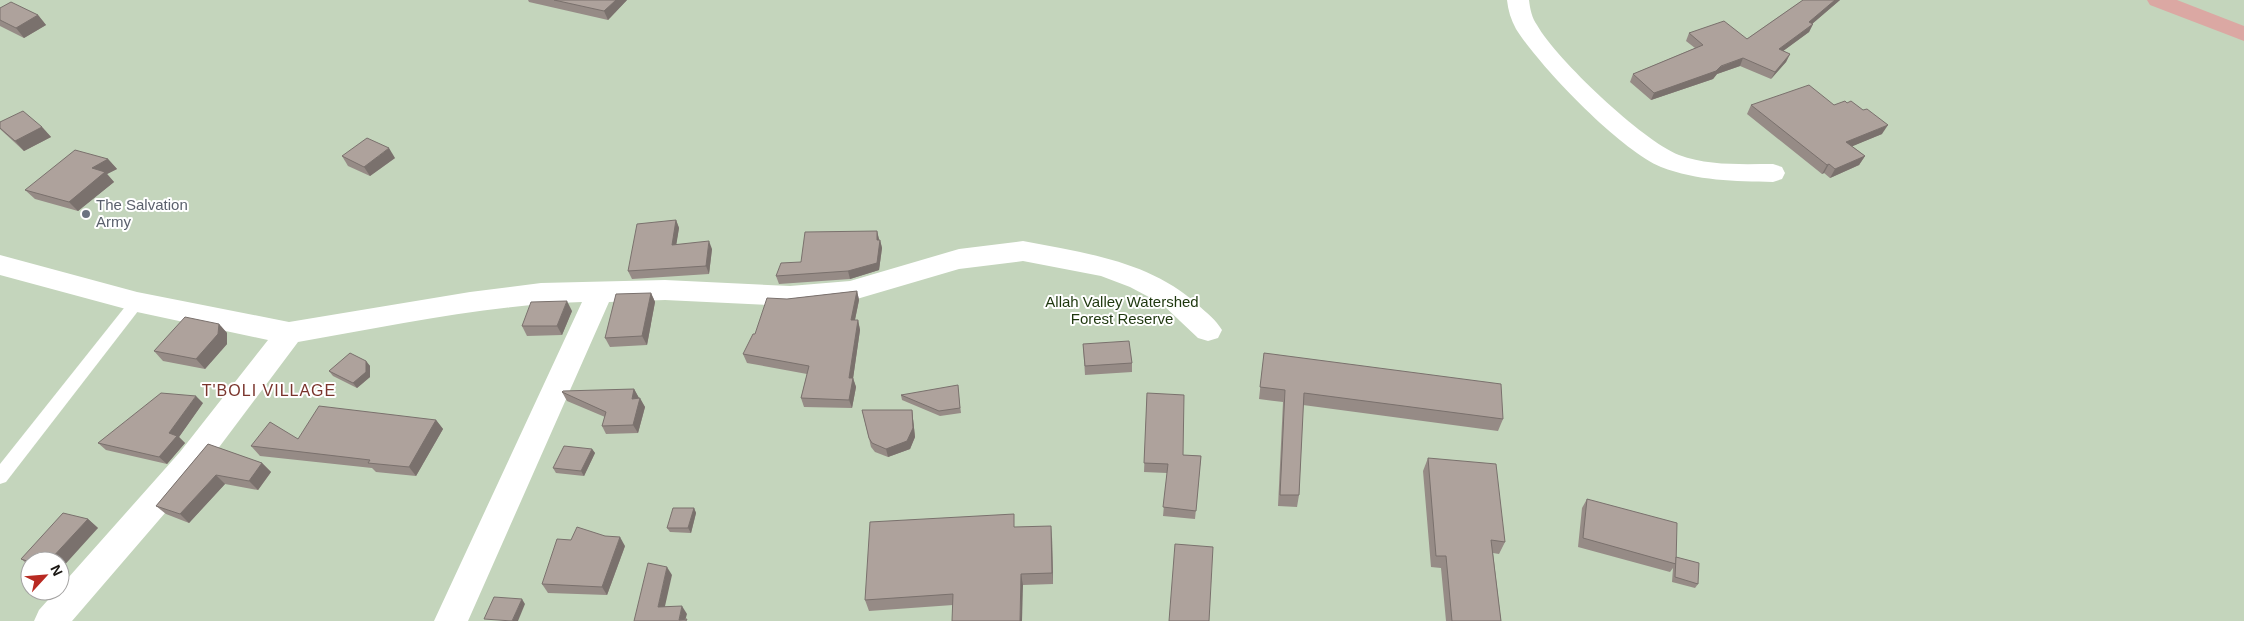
<svg xmlns="http://www.w3.org/2000/svg" width="2244" height="621" viewBox="0 0 2244 621" font-family="Helvetica,sans-serif">
<rect width="100%" height="100%" fill="#ebe2d8"/>
<path fill="#c4d5bc" fill-rule="evenodd" d="M0 0H2244V621H0ZM30 561H60V591H30Z"/>
<g fill="none" stroke-linecap="round" stroke-linejoin="round">
<polygon fill="#fff" fill-rule="evenodd" points="137,296 142,298 144,302 142,306 6,482 0,484 0,464 132,298"/>
<g fill="#fff" fill-rule="evenodd">
<path d="M1507 0H1529C1530 9 1532 18 1537 25 1556 59 1643 141 1679 155 1708 166 1742 164 1773 164L1782 167 1785 173 1782 179 1773 182C1735 181 1697 181 1661 167 1620 150 1540 67 1516 29 1511 20 1508 10 1507 0Z"/>
<path d="M1023 241C1085 253 1150 261 1198 305 1207 313 1216 320 1222 330L1218 338 1208 341 1198 338 1162 304 1130 287 1101 276 1023 261 959 269 850 301 790 306 665 300 609 302 468 621H434L582 302C486 305 392 326 298 342L202 470 72 621H34L39 610 56 591H60V587L180 452 268 340 137 312 0 275V255L137 292 289 322 470 292 541 283 665 280 790 286 850 281 959 249Z"/>
</g>
<polygon fill="#dba8a3" fill-rule="evenodd" points="2147,0 2177,0 2244,26 2244,41 2150,5"/>
</g>
<g fill="#968b86">
<polygon points="528,0 627,0 608,20 529,2"/>
<polygon points="1803,0 1840,0 1812,24 1813,24 1809,32 1783,51 1790,54 1786,62 1771,79 1740,66 1717,74 1713,79 1651,100 1630,82 1633,74 1695,48 1686,41 1689,33 1747,39"/>
<polygon points="0,8 38,15 46,25 24,38 0,26"/>
<polygon points="1751,105 1834,105 1882,134 1852,146 1865,156 1859,165 1830,178 1824,173 1822,174 1747,114"/>
<polygon points="0,122 42,127 51,137 24,151 0,129"/>
<polygon points="342,156 395,158 370,176 348,166"/>
<polygon points="108,159 117,169 107,174 114,182 78,211 35,199 25,190"/>
<polygon points="676,220 679,228 676,244 712,249 709,274 632,279 628,271"/>
<polygon points="877,231 879,240 880,240 882,248 879,270 850,279 779,284 776,276 801,262"/>
<polygon points="857,291 859,300 855,320 858,320 860,330 853,378 856,387 852,408 804,407 801,398 807,374 747,363 743,354 787,299"/>
<polygon points="651,293 655,302 647,345 610,347 605,338"/>
<polygon points="572,311 562,335 527,336 522,326"/>
<polygon points="219,324 227,333 227,344 205,369 163,361 154,351"/>
<polygon points="1083,344 1132,363 1132,372 1085,375"/>
<polygon points="1264,353 1503,419 1498,431 1303,405 1299,495 1297,507 1278,506 1283,402 1259,399"/>
<polygon points="366,361 370,366 370,377 357,388 333,376 329,371"/>
<polygon points="634,389 639,398 645,407 638,433 606,434 602,426 605,417 567,401 562,392"/>
<polygon points="958,390 961,413 940,416 902,400 901,395"/>
<polygon points="1147,393 1183,455 1201,456 1195,519 1163,516 1167,473 1144,472"/>
<polygon points="203,403 179,437 185,443 167,464 106,450 98,443"/>
<polygon points="862,410 912,410 915,437 910,449 888,457 875,452 871,447"/>
<polygon points="436,420 443,429 416,476 376,472 372,468 260,456 251,446"/>
<polygon points="208,444 262,463 271,472 258,490 225,484 189,523 166,514 156,506"/>
<polygon points="592,449 595,453 584,476 556,473 553,468"/>
<polygon points="1428,458 1505,542 1499,554 1493,553 1501,621 1446,621 1441,568 1431,567 1423,471"/>
<polygon points="1587,499 1676,557 1698,584 1695,588 1672,582 1673,568 1670,572 1578,547 1582,508"/>
<polygon points="694,508 696,513 691,533 670,532 667,528"/>
<polygon points="88,519 98,528 30,561 30,566 21,559"/>
<polygon points="1015,527 1052,537 1053,584 1023,585 953,605 869,611 865,600"/>
<polygon points="625,546 607,595 548,593 542,584"/>
</g>
<g fill="#7a716d">
<polygon points="616,0 627,0 608,20 604,11"/>
<polygon points="1835,0 1840,0 1805,30 1809,22"/>
<polygon points="38,15 46,25 24,38 16,28"/>
<polygon points="1813,24 1809,32 1775,57 1779,49"/>
<polygon points="1790,54 1786,62 1771,79 1775,72"/>
<polygon points="1743,58 1740,66 1717,74 1713,79 1651,100 1654,93"/>
<polygon points="1888,125 1882,134 1841,151 1846,142"/>
<polygon points="42,127 51,137 24,151 15,141"/>
<polygon points="389,148 395,158 370,176 364,167"/>
<polygon points="1865,156 1859,165 1830,178 1835,169"/>
<polygon points="108,159 117,169 107,174 114,182 78,211 69,202 92,168"/>
<polygon points="1829,164 1824,173 1822,174 1827,165"/>
<polygon points="676,220 679,228 675,253 672,245"/>
<polygon points="877,231 879,239 878,248 877,240"/>
<polygon points="880,240 882,248 879,270 850,279 848,271"/>
<polygon points="709,241 712,249 709,274 706,266"/>
<polygon points="857,291 859,300 853,329 851,320"/>
<polygon points="651,293 655,302 647,345 642,336"/>
<polygon points="567,301 572,311 562,335 557,326"/>
<polygon points="858,320 860,330 852,386 853,378 856,387 852,408 849,400 849,378"/>
<polygon points="219,324 227,333 227,344 205,369 196,359"/>
<polygon points="366,361 370,366 370,377 357,388 353,383"/>
<polygon points="634,389 639,398 636,407 632,399"/>
<polygon points="196,396 203,403 179,437 185,443 167,464 159,457 169,433"/>
<polygon points="640,398 645,407 638,433 633,425"/>
<polygon points="912,410 915,437 910,449 888,457 886,449"/>
<polygon points="436,420 443,429 416,476 409,467"/>
<polygon points="592,449 595,453 584,476 581,471"/>
<polygon points="262,463 271,472 258,490 249,481"/>
<polygon points="216,475 225,484 189,523 180,514"/>
<polygon points="694,508 696,513 691,533 688,528"/>
<polygon points="88,519 98,528 60,570 60,561 49,561"/>
<polygon points="1051,526 1052,537 1053,584 1052,573"/>
<polygon points="620,537 625,546 607,595 602,587"/>
<polygon points="667,567 672,575 663,615 658,607"/>
<polygon points="1021,574 1023,585 1022,621 1020,621"/>
<polygon points="522,599 525,604 518,621 512,621"/>
<polygon points="682,606 687,614 685,621 679,620"/>
</g>
<g fill="#aea29c" stroke="#7a716d">
<polygon points="554,0 616,0 604,11"/>
<polygon points="1803,0 1835,0 1809,22 1813,24 1779,49 1790,54 1775,72 1743,58 1721,66 1716,71 1654,93 1633,74 1703,45 1689,33 1724,21 1747,39"/>
<polygon points="11,2 38,15 16,28 0,20 0,8"/>
<polygon points="1809,85 1834,105 1845,101 1847,103 1851,101 1863,110 1867,109 1888,125 1846,142 1865,156 1835,169 1829,164 1827,165 1751,105"/>
<polygon points="23,111 42,127 15,141 0,128 0,122"/>
<polygon points="367,138 389,148 364,167 342,156"/>
<polygon points="75,150 108,159 92,168 105,172 69,202 25,190"/>
<polygon points="676,220 672,245 709,241 706,266 628,271 637,224"/>
<polygon points="877,231 877,240 880,240 877,263 848,271 776,276 781,263 801,262 805,232"/>
<polygon points="857,291 851,320 858,320 849,378 853,378 849,400 801,398 809,366 743,354 753,334 755,334 767,298 787,299"/>
<polygon points="651,293 642,336 605,338 616,294"/>
<polygon points="567,301 557,326 522,326 531,302"/>
<polygon points="185,317 219,324 218,334 196,359 154,351"/>
<polygon points="1129,341 1132,363 1085,366 1083,344"/>
<polygon points="350,353 366,361 366,372 353,383 329,371"/>
<polygon points="1264,353 1501,384 1503,419 1304,393 1299,495 1280,495 1285,390 1260,387"/>
<polygon points="958,385 960,408 939,411 901,395"/>
<polygon points="634,389 632,399 640,398 633,425 602,426 606,412 562,392 563,391"/>
<polygon points="161,393 196,396 169,433 177,436 159,457 98,443"/>
<polygon points="1147,393 1184,395 1183,455 1201,456 1196,511 1163,507 1168,464 1144,463"/>
<polygon points="319,406 436,420 409,467 368,463 370,460 251,446 270,422 298,439"/>
<polygon points="862,410 912,410 913,428 907,441 886,449 872,443 869,438"/>
<polygon points="208,444 262,463 249,481 216,475 180,514 156,506"/>
<polygon points="564,446 592,449 581,471 553,468"/>
<polygon points="1428,458 1496,464 1505,542 1491,540 1501,621 1452,621 1446,556 1436,556"/>
<polygon points="1587,499 1677,523 1676,564 1583,538"/>
<polygon points="673,508 694,508 688,528 667,528"/>
<polygon points="63,513 88,519 49,561 30,561 30,562 21,559"/>
<polygon points="1014,514 1014,527 1051,526 1052,573 1021,574 1020,621 952,621 953,594 865,600 870,522"/>
<polygon points="577,527 605,536 620,537 602,587 542,584 557,539 571,540"/>
<polygon points="1175,544 1213,547 1209,621 1169,621"/>
<polygon points="1676,557 1699,563 1698,584 1675,577"/>
<polygon points="648,563 667,567 658,607 682,606 679,620 687,619 686,621 634,621"/>
<polygon points="494,597 522,599 512,621 484,619"/>
</g>
<circle fill="#6b7280" stroke="#fff" stroke-width="2" cx="86" cy="214" r="5"/>
<g text-anchor="middle" stroke-width="4" stroke-linejoin="round" paint-order="stroke">
<g font-size="15" fill="#5b616d" stroke="#fff" text-anchor="start">
<text x="96" y="210">The Salvation<tspan x="96" dy="17">Army</tspan></text>
</g>
<g font-size="15" fill="#1e370e" stroke="#fff">
<text x="1122" y="307">Allah Valley Watershed<tspan x="1122" dy="17">Forest Reserve</tspan></text>
</g>
<g font-size="16" letter-spacing="1" fill="#7a342c" stroke="#fff">
<text x="269" y="396">T'BOLI VILLAGE</text>
</g>
</g>
<g transform="translate(45 576) rotate(64)"><circle r="24" fill="#ffffff" stroke="#a3a2a1"/>
<path d="M0-4L9 19L0 12L-9 19Z" fill="#b82a22"/>
<text y="-8" font-size="14" font-weight="bold" text-anchor="middle" fill="#1a1713">N</text>
</g>
</svg>
